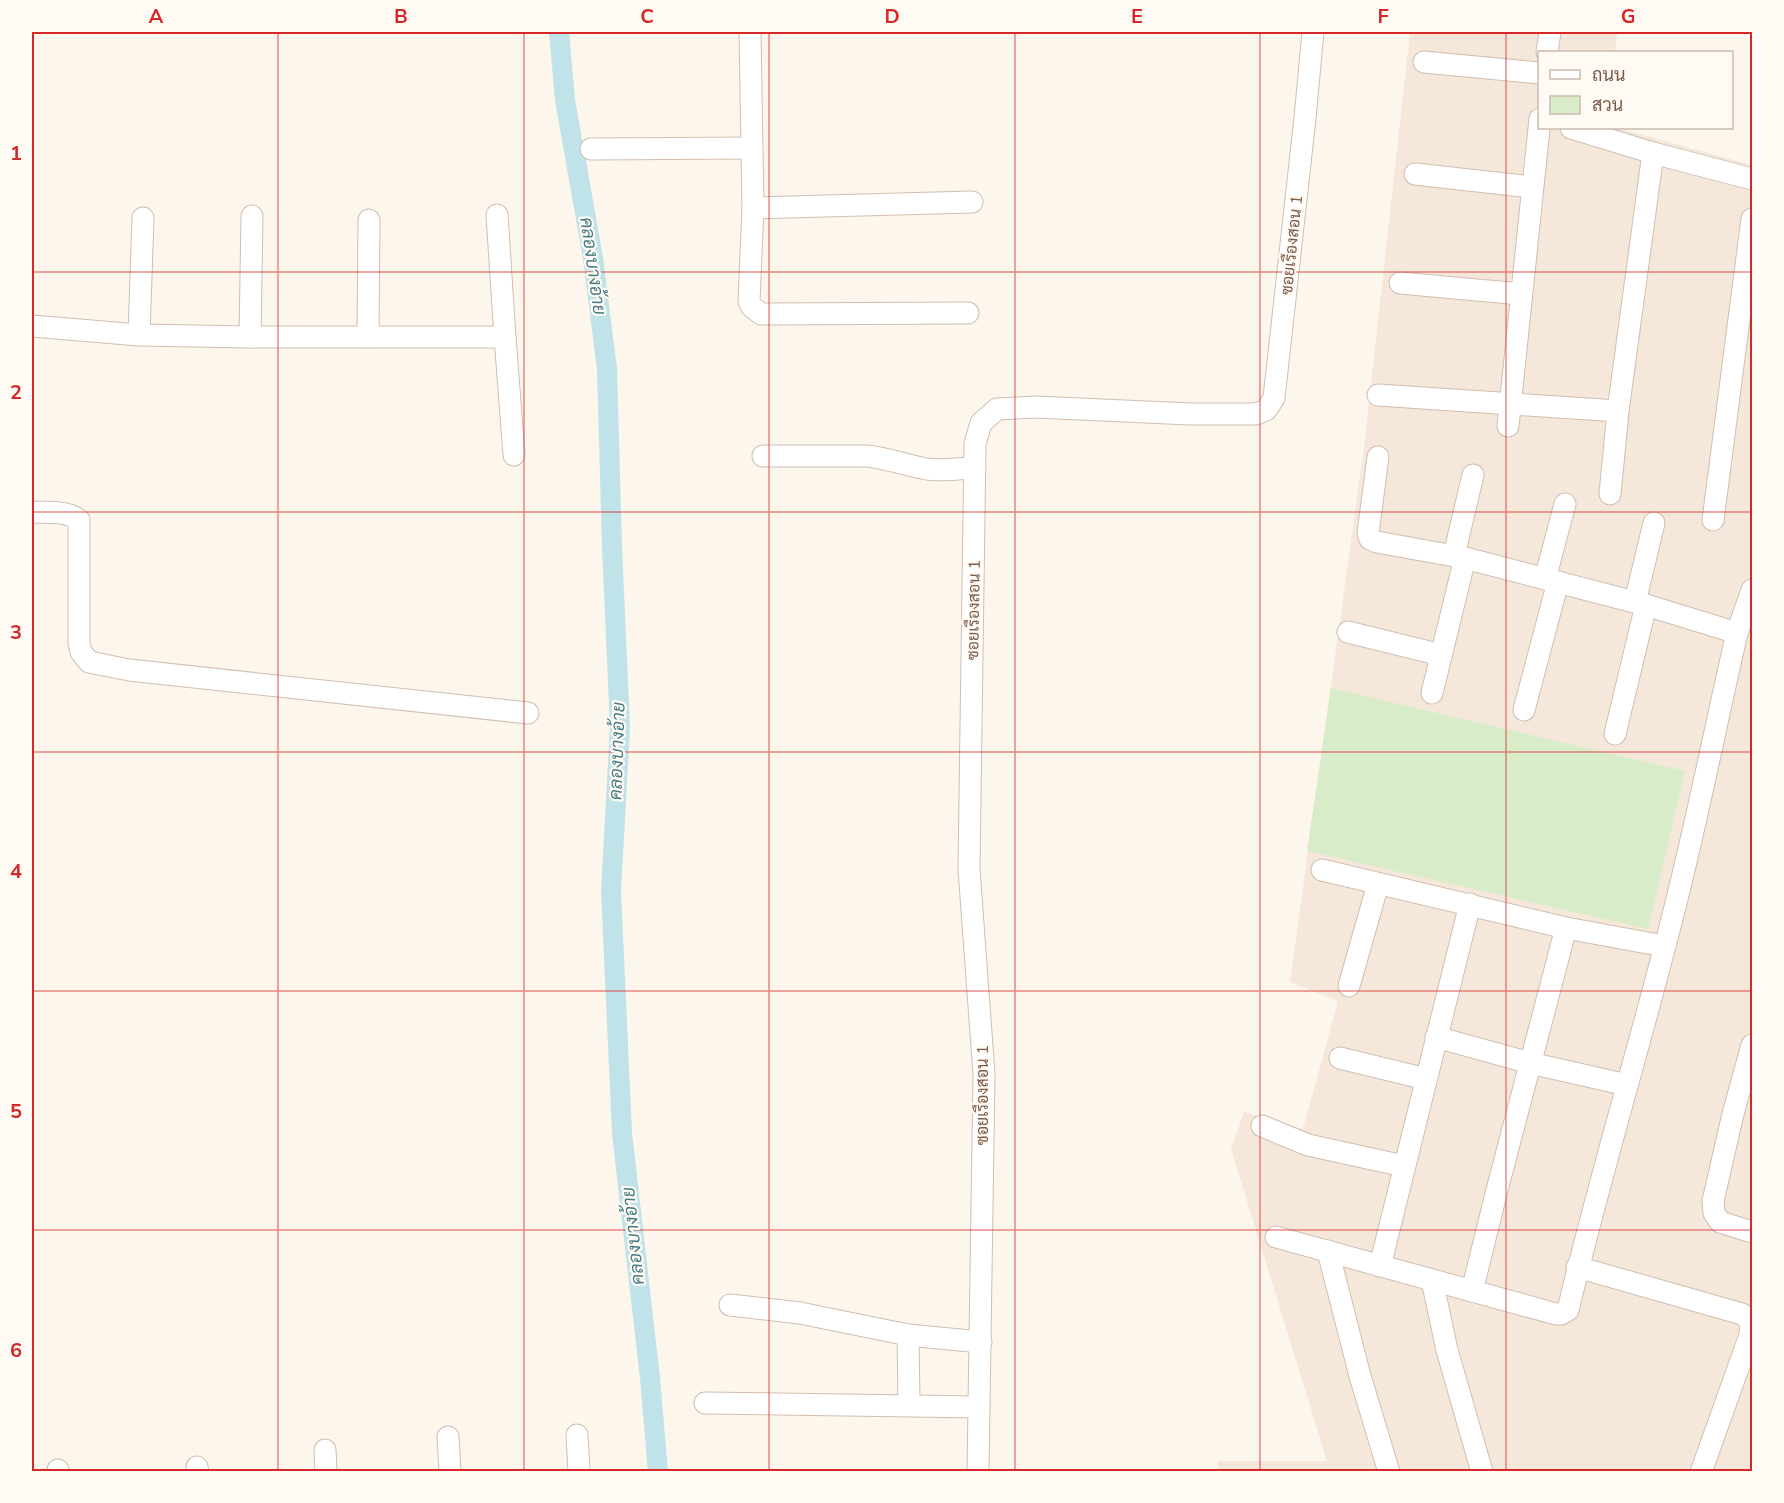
<svg xmlns="http://www.w3.org/2000/svg" width="1784" height="1503" viewBox="0 0 1784 1503" font-family="'Nunito Sans',Sarabun,sans-serif">
<rect width="100%" height="100%" fill="#fdf6ec"/>
<polygon fill="#f5e8da" points="1410,32 1617,32 1615,52 1540,52 1540,128 1618,128 1752,165 1752,1471 1218,1472 1218,1461 1327,1461 1231,1149 1244,1112 1303,1129 1338,1001 1290,982 1364,447"/>
<polygon fill="#d8ecc9" points="1331,688 1685,771 1648,929 1307,851"/>
<g fill="none" stroke-linecap="round" stroke-linejoin="round">
<polyline stroke="#bfe3e8" stroke-width="20" points="559,32 565,100 593,258 607,369 612,547 620,727 611,891 622,1133 650,1378 658,1472"/>
<defs>
<g id="minor">
<polyline points="750,32 753,208 749,301 752,307 761,314 968,313"/>
<polyline points="1547,52 1550,32"/>
<polyline points="1424,62 1540,73"/>
<polyline points="1571,128 1653,153 1752,179"/>
<polyline points="591,149 751,148"/>
<polyline points="1415,174 1532,187"/>
<polyline points="753,208 972,202"/>
<polyline points="1400,283 1521,294"/>
<polyline points="32,326 139,335 250,337 505,337 497,215"/>
<polyline points="139,335 143,218"/>
<polyline points="250,337 252,216"/>
<polyline points="368,337 369,220"/>
<polyline points="505,337 514,455"/>
<polyline points="1378,395 1618,411"/>
<polyline points="1508,426 1540,119"/>
<path d="M763 456H867C888 458 907 466 927 469 943 471 959 469 975 467"/>
<polyline points="1378,457 1368,533 1370,539 1377,542 1465,558 1646,605 1737,633"/>
<polyline points="1610,494 1618,411 1653,153"/>
<path d="M32 512C47 513 67 510 79 520V643L81 652 89 662 129 670 528 713"/>
<polyline points="1713,520 1752,219"/>
<polyline points="1454,555 1473,475"/>
<polyline points="1545,579 1565,504"/>
<polyline points="1635,602 1654,523"/>
<polyline points="1348,632 1441,655"/>
<polyline points="1432,693 1465,558"/>
<polyline points="1524,710 1558,582"/>
<polyline points="1615,734 1646,605"/>
<polyline points="1322,870 1566,928 1664,946"/>
<polyline points="1349,986 1378,884"/>
<polyline points="1436,1037 1530,1063 1627,1085"/>
<polyline points="1752,1045 1733,1114 1713,1201 1714,1213 1720,1222 1752,1232"/>
<polyline points="1340,1058 1426,1079"/>
<polyline points="1262,1126 1308,1145 1404,1166"/>
<path d="M1276 1237 1556 1314H1561L1568 1310C1600 1176 1641 1042 1675 907 1698 816 1716 724 1737 633L1752 590"/>
<polyline points="1328,1251 1360,1376 1389,1472"/>
<polyline points="1380,1266 1470,904"/>
<polyline points="1577,1267 1742,1314 1751,1321 1750,1335 1701,1472"/>
<polyline points="1432,1280 1447,1350 1482,1472"/>
<polyline points="1472,1291 1498,1186 1566,928"/>
<polyline points="730,1305 800,1313 908,1335 981,1342"/>
<polyline points="908,1335 909,1405"/>
<polyline points="705,1403 979,1407"/>
<polyline points="577,1435 579,1472"/>
<polyline points="448,1437 450,1472"/>
<polyline points="325,1450 326,1472"/>
<polyline points="197,1467 198,1472"/>
<polyline points="58,1470 58,1472"/>
<polyline points="978,1472 984,1074 969,869 975,444 981,423 997,409 1036,407 1190,414 1256,414 1266,410 1274,398 1305,118 1313,32"/>
</g>
</defs>
<use href="#minor" stroke="#d1beb0" stroke-width="23"/>
<use href="#minor" stroke="#fff" stroke-width="21"/>
</g>
<path fill="none" stroke="#d62828" stroke-width="1.5" stroke-opacity="0.55" d="M278 32V1472M524 32V1472M769 32V1472M1015 32V1472M1260 32V1472M1506 32V1472M32 272H1752M32 512H1752M32 752H1752M32 991H1752M32 1230H1752"/>
<g text-anchor="middle" stroke-width="4.5" stroke-linejoin="round" paint-order="stroke">
<g font-size="16" fill="#7a5c4d" stroke="#fffaf3">
<text transform="translate(1291 245) rotate(-84)" y="6">ซอยเรืองสอน 1</text>
<text transform="translate(973 610) rotate(-89)" y="6">ซอยเรืองสอน 1</text>
<text transform="translate(982 1095) rotate(-90)" y="6">ซอยเรืองสอน 1</text>
</g>
<g font-size="18" font-style="italic" fill="#437c86" stroke="#fffaf3">
<text transform="translate(593 266) rotate(82)" y="6">คลองบางอ้าย</text>
<text transform="translate(617 751) rotate(-88)" y="6">คลองบางอ้าย</text>
<text transform="translate(633 1236) rotate(-96)" y="6">คลองบางอ้าย</text>
</g>
</g>
<rect width="1784" height="1503" fill="none" stroke="#fffaf3" stroke-width="66"/>
<rect x="1538" y="51" width="195" height="78" fill="#fffaf3" stroke="#cabbb1" stroke-width="1.5"/>
<rect x="1550" y="70" width="30" height="9" fill="#ffffff" stroke="#cabbb1" stroke-width="1.5"/>
<text x="1592" y="81" font-size="18" fill="#7a5c4d">ถนน</text>
<rect x="1550" y="96" width="30" height="18" fill="#d8ecc9" stroke="#cabbb1" stroke-width="1.5"/>
<text x="1592" y="111" font-size="18" fill="#7a5c4d">สวน</text>
<rect x="33" y="33" width="1718" height="1437" fill="none" stroke="#d62828" stroke-width="2"/>
<g font-size="20" text-anchor="middle" font-weight="bold" fill="#d62828">
<text x="156" y="23">A</text>
<text x="401" y="23">B</text>
<text x="647" y="23">C</text>
<text x="892" y="23">D</text>
<text x="1137" y="23">E</text>
<text x="1383" y="23">F</text>
<text x="1628" y="23">G</text>
<text x="16" y="160">1</text>
<text x="16" y="399">2</text>
<text x="16" y="639">3</text>
<text x="16" y="878">4</text>
<text x="16" y="1118">5</text>
<text x="16" y="1357">6</text>
</g>
</svg>
